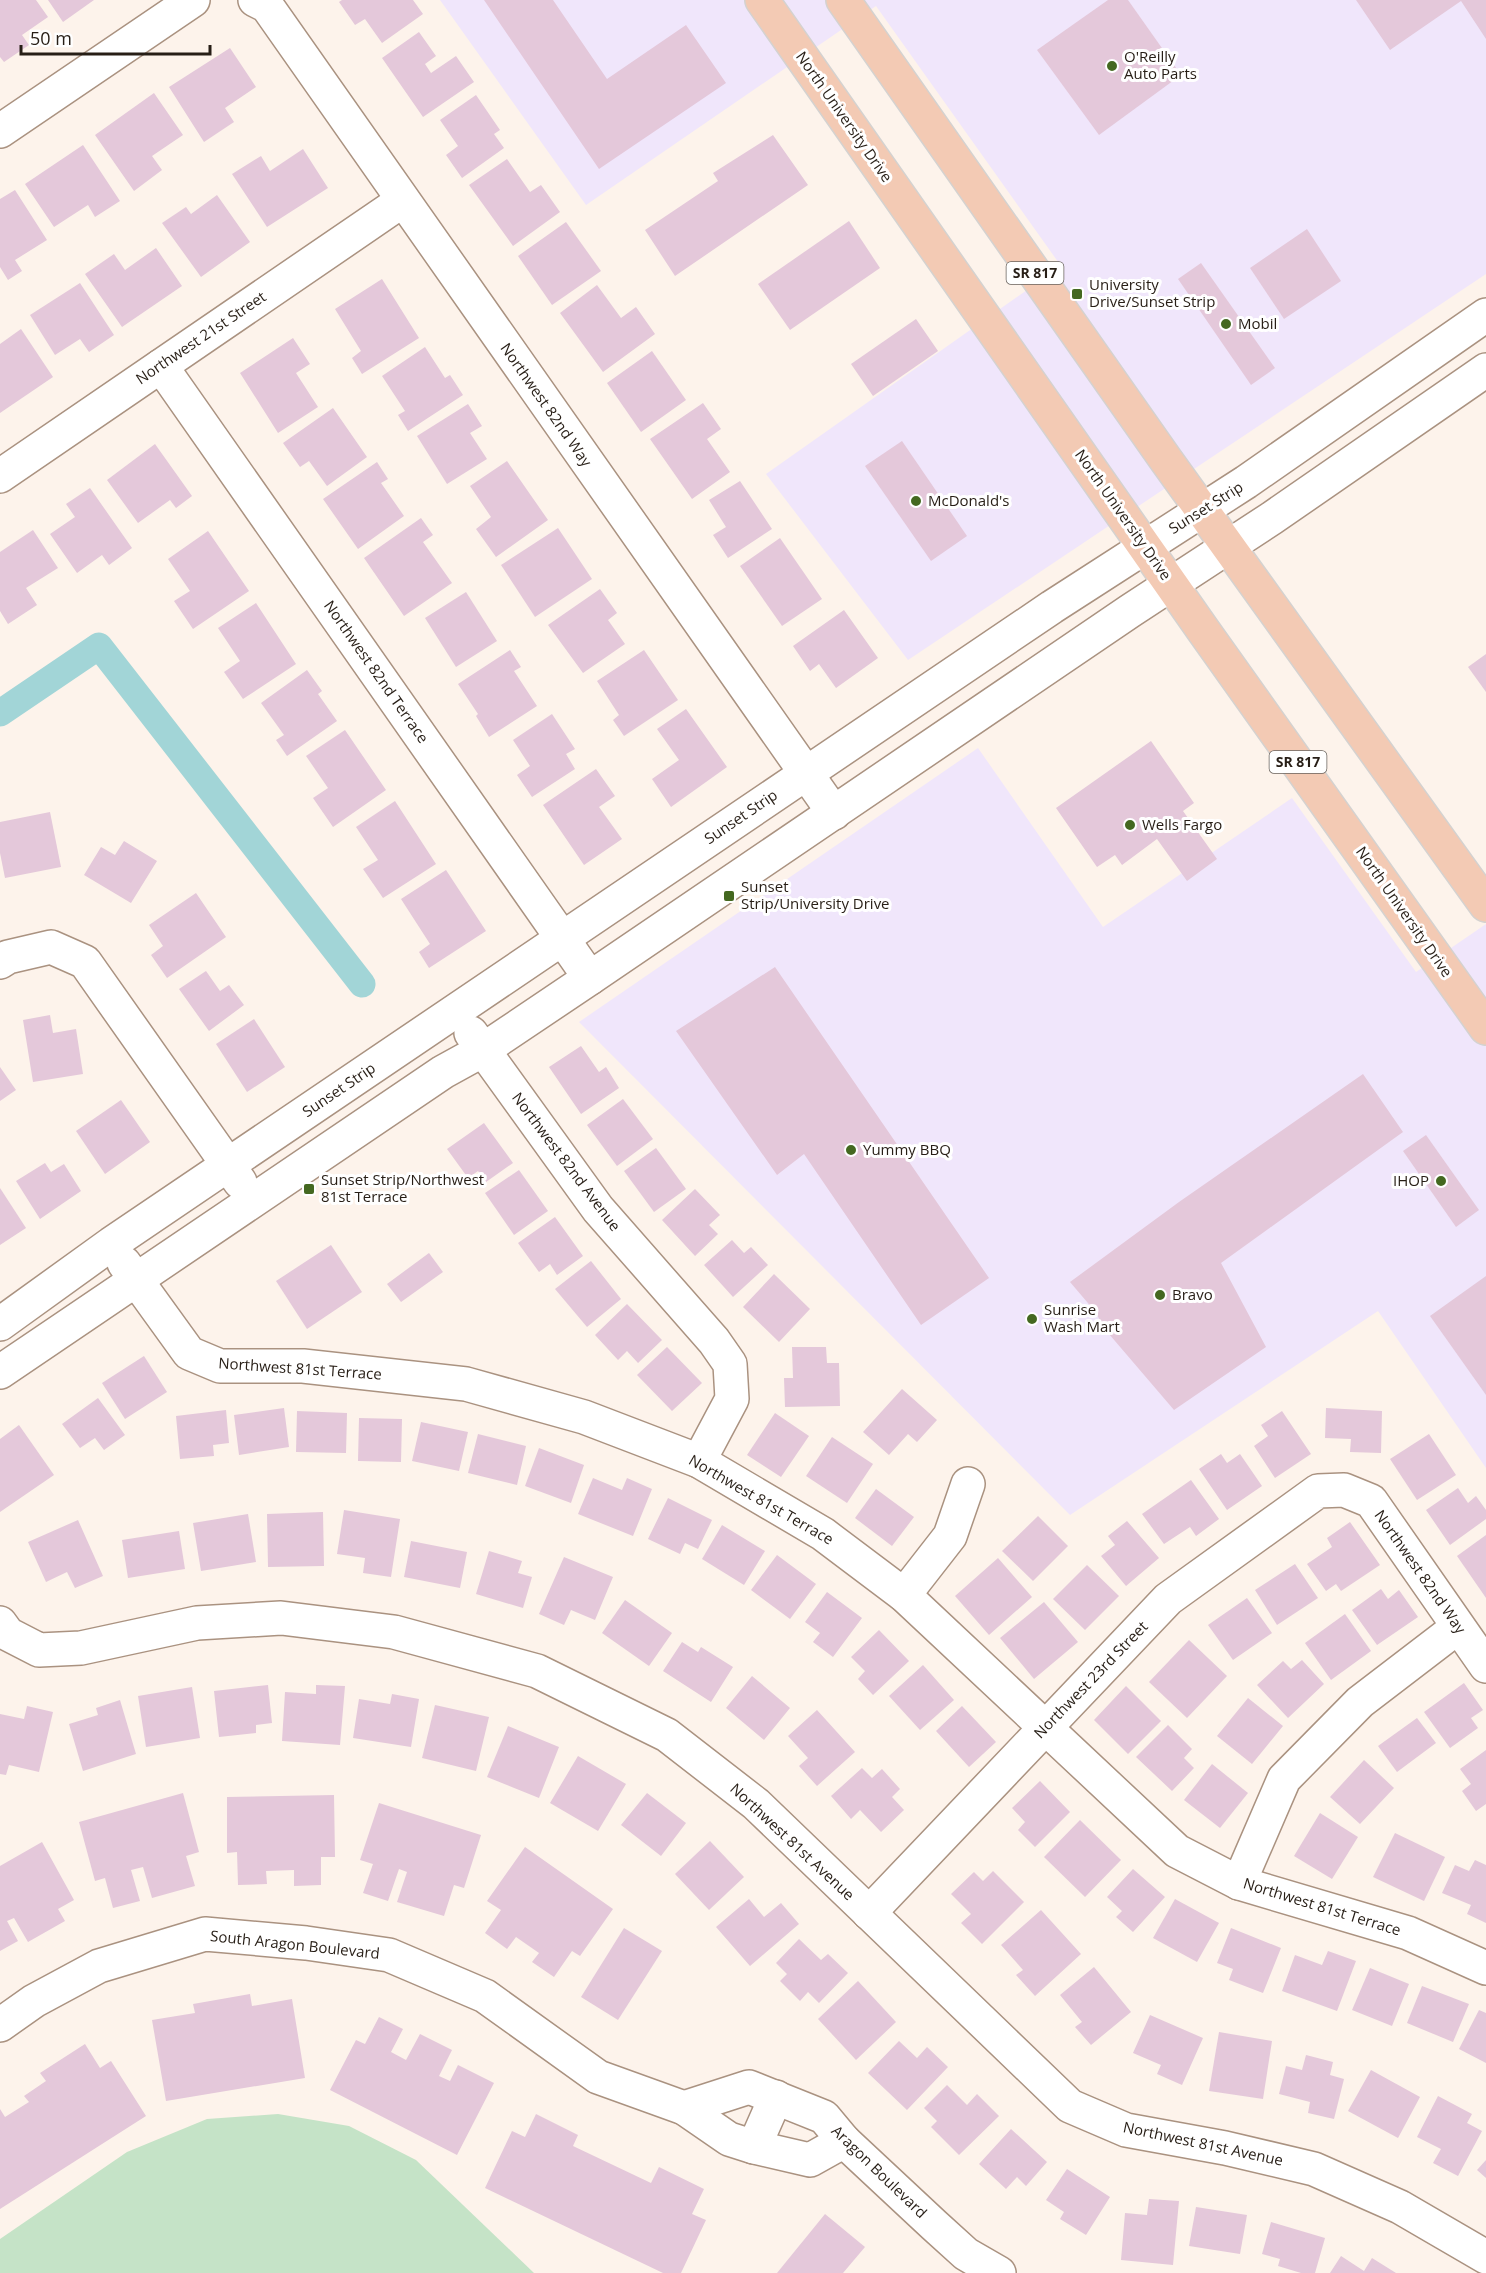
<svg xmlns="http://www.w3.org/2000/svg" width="1486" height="2273" viewBox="0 0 1486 2273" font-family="'Open Sans',sans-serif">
<rect width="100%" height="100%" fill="#fdf3eb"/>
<g fill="#f0e6fb">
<polygon points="440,0 1486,0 1486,274 908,660 766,474 1061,266 876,6 586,205"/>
<polygon points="978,748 1103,927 1292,798 1416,972 1486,924 1486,1468 1378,1311 1070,1515 579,1022"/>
</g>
<polygon fill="#c5e3c7" points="278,2114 349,2126 416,2160 534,2273 0,2273 0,2239 127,2152 207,2119"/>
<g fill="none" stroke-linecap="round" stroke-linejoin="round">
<polyline stroke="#a2d5d7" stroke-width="27" points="0,713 99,646 362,984"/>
</g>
<g fill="#e4c8da">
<polygon points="0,0 36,0 48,17 22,35 29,45 4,62 0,57"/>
<polygon points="48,0 94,0 63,22"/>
<polygon points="342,0 413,0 423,14 382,43 365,19 355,25 339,2"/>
<polygon points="484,0 553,0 607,79 686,25 726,83 599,169"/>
<polygon points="1108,0 1128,0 1181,75 1099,135 1037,50"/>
<polygon points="1356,0 1486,0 1486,39 1461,1 1390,50"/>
<polygon points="419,32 436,56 425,64 431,73 456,56 474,82 423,117 382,58"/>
<polygon points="230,48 256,87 225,108 234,122 204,142 169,87"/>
<polygon points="154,93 183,135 152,156 162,170 134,191 95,135"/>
<polygon points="476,95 500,130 494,134 504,148 462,178 446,155 458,146 440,120"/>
<polygon points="773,135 808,185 675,276 645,230 718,181 713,173"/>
<polygon points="83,145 120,201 95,217 88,205 54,227 25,184"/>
<polygon points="303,149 328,188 267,227 232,174 261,156 270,171"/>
<polygon points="507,159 530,192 541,185 560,212 513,246 469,185"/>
<polygon points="15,190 47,240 15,260 22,271 8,280 0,267 0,199"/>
<polygon points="217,195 250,242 201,277 162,223 186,207 191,214"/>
<polygon points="849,221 880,268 790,330 758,284"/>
<polygon points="566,222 601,271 552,305 518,256"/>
<polygon points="1307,229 1341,281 1284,319 1250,268"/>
<polygon points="156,248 182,286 122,327 85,274 114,254 125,270"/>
<polygon points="1201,263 1275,368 1251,385 1178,279"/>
<polygon points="382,279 419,338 362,374 352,358 361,351 335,309"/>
<polygon points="80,283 114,335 89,352 80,339 55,355 30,315"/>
<polygon points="597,285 621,318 636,307 655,334 603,372 560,313"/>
<polygon points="916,319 938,351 873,396 851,364"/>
<polygon points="21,329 53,377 0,413 0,344"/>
<polygon points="293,338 310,364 296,373 318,407 278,433 240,373"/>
<polygon points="425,347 445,378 450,375 463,395 408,431 398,415 405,411 382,376"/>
<polygon points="652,351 686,400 641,432 607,383"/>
<polygon points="703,403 721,429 707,439 730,472 692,499 650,439"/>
<polygon points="468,404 482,426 470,433 487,459 447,484 417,436"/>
<polygon points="333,408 367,457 327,486 309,461 300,467 283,443"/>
<polygon points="902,441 967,536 931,561 865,466"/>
<polygon points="155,444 192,496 176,508 170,500 138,523 107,480"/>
<polygon points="507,461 548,520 496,557 476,529 491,517 470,486"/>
<polygon points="377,462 388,479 381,483 404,516 358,549 323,499"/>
<polygon points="740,481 772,529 728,558 713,535 726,527 709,500"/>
<polygon points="90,488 132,548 109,565 102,555 77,573 50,534 75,517 66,504"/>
<polygon points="421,518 433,535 423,542 452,583 404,616 364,558"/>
<polygon points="558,528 592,579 535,617 501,565"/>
<polygon points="33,530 58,568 26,588 37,605 8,624 0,611 0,552"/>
<polygon points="208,531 249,591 193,629 174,601 190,591 168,559"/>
<polygon points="780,538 822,599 782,626 740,566"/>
<polygon points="600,589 617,613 608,620 625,644 583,673 548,625"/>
<polygon points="466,592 497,641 456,667 425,618"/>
<polygon points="256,603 296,664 243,699 224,672 240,661 218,628"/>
<polygon points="844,610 878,658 836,688 819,664 810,671 793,646"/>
<polygon points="510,650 521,667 514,671 537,706 489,737 476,716 478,714 458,684"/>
<polygon points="644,650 678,700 624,736 613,720 619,715 597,681"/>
<polygon points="1486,654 1486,692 1468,667"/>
<polygon points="307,670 322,691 318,694 337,721 287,756 276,740 284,735 261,703"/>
<polygon points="686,709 727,767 671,807 652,779 679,760 657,729"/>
<polygon points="552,714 575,749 566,754 575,769 532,797 517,775 530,766 513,740"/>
<polygon points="345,730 386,790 333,827 313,798 328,788 306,756"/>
<polygon points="1151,741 1194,803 1183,811 1217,859 1187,881 1157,839 1122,865 1115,855 1097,867 1056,808"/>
<polygon points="596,769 615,796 599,807 622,839 584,865 543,805"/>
<polygon points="395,801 436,864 383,898 363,869 378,860 356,827"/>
<polygon points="50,812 61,867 5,878 0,853 0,822"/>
<polygon points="124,841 157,861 131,903 84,875 101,847 115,855"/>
<polygon points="446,870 486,931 429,968 419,952 430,944 401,899"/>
<polygon points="196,893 226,937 167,978 151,955 163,946 149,925"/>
<polygon points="775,967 989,1278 921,1325 804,1154 777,1175 676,1031"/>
<polygon points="206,971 220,991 229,985 244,1005 209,1031 179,989"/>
<polygon points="50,1015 53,1033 76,1029 83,1074 33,1082 23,1020"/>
<polygon points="254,1019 285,1067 247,1092 216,1044"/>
<polygon points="581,1046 599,1072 606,1067 619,1088 581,1114 549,1067"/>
<polygon points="0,1067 16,1090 0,1101"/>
<polygon points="1363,1074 1403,1132 1221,1263 1266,1347 1174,1410 1109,1334 1093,1309 1070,1282 1179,1202"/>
<polygon points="623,1099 653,1139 617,1166 587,1125"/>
<polygon points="121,1100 150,1142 105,1174 76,1131"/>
<polygon points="484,1123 513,1163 486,1182 478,1171 468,1178 447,1149"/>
<polygon points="1426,1135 1479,1210 1456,1227 1403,1151"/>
<polygon points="656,1148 686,1189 654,1212 624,1171"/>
<polygon points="45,1163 51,1172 64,1164 81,1191 40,1219 16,1181"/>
<polygon points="519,1170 548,1211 514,1235 485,1193"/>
<polygon points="0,1188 26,1228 0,1245"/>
<polygon points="695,1189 720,1215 709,1225 718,1234 695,1256 662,1220"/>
<polygon points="555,1217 583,1256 557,1275 550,1264 539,1272 518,1243"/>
<polygon points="732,1240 744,1253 751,1247 768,1265 733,1297 704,1265"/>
<polygon points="331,1245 362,1292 307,1329 276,1281"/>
<polygon points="429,1253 443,1272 401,1302 387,1284"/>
<polygon points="591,1261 621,1299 587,1327 555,1289"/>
<polygon points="774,1274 810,1309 779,1342 743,1307"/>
<polygon points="1486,1276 1486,1395 1430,1316"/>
<polygon points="627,1304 662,1340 638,1363 627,1351 618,1360 595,1335"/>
<polygon points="667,1347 702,1383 672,1411 637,1375"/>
<polygon points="792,1347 826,1347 827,1363 839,1363 840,1406 785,1407 784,1378 793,1378"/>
<polygon points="144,1356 167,1392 125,1419 102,1383"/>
<polygon points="902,1389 937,1420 917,1442 908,1434 889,1455 863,1432"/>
<polygon points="98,1398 125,1435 104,1450 95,1438 80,1448 62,1424"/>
<polygon points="284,1408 289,1447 239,1455 234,1415"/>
<polygon points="1326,1408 1382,1411 1381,1453 1350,1452 1351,1439 1325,1438"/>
<polygon points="226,1410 229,1443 213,1445 214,1456 180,1459 176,1416"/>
<polygon points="297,1411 347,1413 346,1453 296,1452"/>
<polygon points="1282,1411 1311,1454 1275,1478 1254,1446 1268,1436 1261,1425"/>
<polygon points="775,1413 809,1436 781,1477 747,1455"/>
<polygon points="359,1418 402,1419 401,1462 358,1461"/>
<polygon points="421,1422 468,1432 459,1471 412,1461"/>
<polygon points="19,1425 54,1475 0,1512 0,1439"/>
<polygon points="478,1434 526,1446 517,1485 468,1473"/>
<polygon points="1429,1434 1456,1475 1417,1500 1390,1459"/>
<polygon points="832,1437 873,1464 847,1503 806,1476"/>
<polygon points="539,1448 584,1465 571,1503 525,1486"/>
<polygon points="1221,1454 1227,1463 1240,1454 1262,1486 1227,1510 1199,1469"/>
<polygon points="593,1478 622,1490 627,1478 652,1489 633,1536 578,1514"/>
<polygon points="1191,1480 1219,1519 1196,1536 1190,1527 1164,1544 1142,1514"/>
<polygon points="1458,1488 1468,1503 1476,1496 1486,1510 1486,1519 1450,1545 1426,1510"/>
<polygon points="876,1489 914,1517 892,1546 855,1518"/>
<polygon points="668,1498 712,1520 698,1549 685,1543 680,1554 648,1539"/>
<polygon points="344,1510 400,1519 391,1577 363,1573 365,1558 337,1554"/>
<polygon points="323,1512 324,1566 268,1567 267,1514"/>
<polygon points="248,1514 256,1562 201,1571 193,1523"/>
<polygon points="1038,1516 1068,1546 1033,1581 1002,1551"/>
<polygon points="78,1520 103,1576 75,1588 67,1572 46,1582 28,1542"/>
<polygon points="1127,1521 1159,1558 1126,1586 1101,1556 1115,1545 1108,1536"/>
<polygon points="1350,1522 1380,1565 1341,1591 1336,1584 1326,1591 1307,1564 1332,1547 1327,1538"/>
<polygon points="722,1525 765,1551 744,1585 702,1559"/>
<polygon points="179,1531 185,1569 128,1578 122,1540"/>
<polygon points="1486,1535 1486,1598 1457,1556"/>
<polygon points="411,1541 467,1552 460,1588 404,1577"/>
<polygon points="489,1551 522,1561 518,1573 532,1577 523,1608 476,1594"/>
<polygon points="777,1555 816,1584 790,1619 751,1590"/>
<polygon points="564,1557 613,1577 595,1620 571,1610 564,1625 539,1614"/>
<polygon points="998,1558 1032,1597 989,1635 955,1596"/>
<polygon points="1295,1564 1318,1598 1277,1625 1255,1590"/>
<polygon points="1087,1565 1119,1596 1085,1630 1053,1599"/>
<polygon points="1381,1589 1388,1599 1399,1590 1418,1617 1377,1645 1352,1610"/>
<polygon points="827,1592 862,1618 833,1657 813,1642 820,1633 805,1622"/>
<polygon points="1247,1598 1272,1633 1233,1660 1208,1625"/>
<polygon points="625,1600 672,1633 649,1666 602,1633"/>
<polygon points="1044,1602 1078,1642 1034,1679 1000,1638"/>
<polygon points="1345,1614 1371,1651 1331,1680 1305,1643"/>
<polygon points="879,1630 909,1661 873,1695 858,1679 865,1671 851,1657"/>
<polygon points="1189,1640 1227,1676 1187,1718 1149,1682"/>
<polygon points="682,1642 698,1652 701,1647 733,1667 711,1702 663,1671"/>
<polygon points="1302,1660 1324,1684 1288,1718 1257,1685 1283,1661 1291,1669"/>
<polygon points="923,1665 954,1700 920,1730 889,1696"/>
<polygon points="752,1676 790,1708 764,1740 726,1708"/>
<polygon points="1464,1683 1483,1710 1471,1718 1478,1728 1450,1748 1424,1712"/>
<polygon points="268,1685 272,1723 256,1725 256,1733 219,1737 214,1691"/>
<polygon points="316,1685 345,1686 340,1745 282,1741 285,1692 316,1694"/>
<polygon points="1126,1686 1161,1721 1128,1754 1094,1720"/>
<polygon points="192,1687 200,1738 146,1747 138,1696"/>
<polygon points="392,1694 419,1699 411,1747 353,1738 359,1699 390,1704"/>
<polygon points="1248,1698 1283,1726 1252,1764 1217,1736"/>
<polygon points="120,1700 136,1754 83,1771 69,1724 98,1715 96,1708"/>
<polygon points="435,1705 489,1717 476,1771 422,1758"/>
<polygon points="27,1706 53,1712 39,1772 9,1765 6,1775 0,1774 0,1714 24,1719"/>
<polygon points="962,1706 996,1742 969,1767 936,1731"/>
<polygon points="817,1710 855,1752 817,1786 799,1766 808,1758 788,1736"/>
<polygon points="1417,1718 1436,1743 1397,1772 1378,1746"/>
<polygon points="1168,1725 1192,1749 1184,1758 1194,1768 1172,1791 1136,1757"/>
<polygon points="508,1726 559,1747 539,1798 487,1777"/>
<polygon points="1486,1750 1486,1804 1476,1811 1462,1791 1471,1784 1460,1769"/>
<polygon points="578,1756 626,1784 598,1831 550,1803"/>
<polygon points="1364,1760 1394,1788 1360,1824 1330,1797"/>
<polygon points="1212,1764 1248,1793 1220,1828 1184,1800"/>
<polygon points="862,1768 872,1778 882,1769 900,1789 892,1797 904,1810 881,1832 860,1810 851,1819 831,1796"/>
<polygon points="1040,1781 1070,1812 1035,1847 1018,1830 1025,1822 1012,1808"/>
<polygon points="183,1793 199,1852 186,1856 195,1886 152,1898 143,1867 131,1870 140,1901 113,1908 105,1878 95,1881 79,1822"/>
<polygon points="647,1793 686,1823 661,1856 621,1825"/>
<polygon points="334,1795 335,1857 321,1857 321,1885 294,1886 294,1870 266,1871 267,1884 238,1885 237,1852 227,1853 227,1797"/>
<polygon points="379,1803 481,1835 464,1888 454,1885 444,1916 397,1902 407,1872 399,1869 388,1901 363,1893 373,1864 360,1860"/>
<polygon points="1320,1813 1358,1837 1332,1879 1294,1856"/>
<polygon points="1080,1820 1121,1860 1085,1897 1044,1857"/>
<polygon points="1395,1833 1445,1857 1424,1901 1373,1877"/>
<polygon points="710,1841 744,1877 709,1910 675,1874"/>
<polygon points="42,1842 74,1900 58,1909 65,1921 28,1942 14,1918 7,1921 18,1941 0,1951 0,1866"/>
<polygon points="525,1847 613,1909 580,1956 572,1951 554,1977 532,1962 539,1953 516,1937 507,1949 485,1933 501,1910 487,1901"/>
<polygon points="1475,1860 1486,1865 1486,1923 1467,1914 1471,1905 1442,1893 1455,1865 1469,1871"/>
<polygon points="1133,1869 1165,1897 1133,1932 1116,1917 1122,1911 1107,1897"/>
<polygon points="993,1871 1024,1902 982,1944 961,1923 971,1914 951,1894 974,1872 983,1881"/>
<polygon points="749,1899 764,1917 781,1903 799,1924 750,1966 716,1927"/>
<polygon points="1175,1899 1219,1923 1197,1962 1153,1938"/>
<polygon points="1041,1910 1081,1954 1035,1996 1016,1975 1023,1970 1001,1945"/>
<polygon points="624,1928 662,1951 618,2020 581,1997"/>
<polygon points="1231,1928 1281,1948 1263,1993 1229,1980 1233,1969 1217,1963"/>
<polygon points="799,1939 821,1960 828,1954 848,1973 819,2003 808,1992 800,2001 780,1981 787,1974 776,1963"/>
<polygon points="1328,1951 1356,1961 1337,2011 1282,1991 1295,1955 1322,1965"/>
<polygon points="1094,1967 1131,2012 1091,2045 1075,2027 1082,2022 1060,1995"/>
<polygon points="1370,1968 1409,1984 1392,2026 1352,2010"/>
<polygon points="858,1981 896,2022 856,2060 818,2019"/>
<polygon points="1422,1986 1469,2004 1453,2042 1407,2023"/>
<polygon points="250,1994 252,2006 292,1999 305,2078 166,2101 152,2020 195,2013 193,2004"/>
<polygon points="1479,2010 1486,2013 1486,2063 1459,2049"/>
<polygon points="1150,2015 1203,2038 1182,2085 1157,2074 1161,2065 1133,2053"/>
<polygon points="379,2017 403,2029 391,2052 406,2060 420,2034 452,2050 439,2076 450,2081 458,2065 494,2083 457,2155 330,2090 356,2040 365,2044"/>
<polygon points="1219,2032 1272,2041 1263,2099 1209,2091"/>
<polygon points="899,2041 917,2058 927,2047 948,2067 907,2110 868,2073"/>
<polygon points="85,2044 100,2068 111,2061 146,2116 0,2209 0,2109 5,2117 29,2102 24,2096 46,2081 40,2073"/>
<polygon points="1306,2055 1333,2062 1330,2075 1344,2079 1334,2119 1308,2113 1310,2102 1279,2094 1286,2066 1302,2070"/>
<polygon points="1371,2070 1420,2097 1398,2138 1348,2111"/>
<polygon points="947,2085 967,2105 977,2094 999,2116 959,2155 931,2127 937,2121 924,2108"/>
<polygon points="1438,2096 1472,2114 1467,2123 1482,2131 1458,2176 1433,2163 1441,2149 1417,2137"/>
<polygon points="536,2114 578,2135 573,2146 651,2183 659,2167 704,2189 692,2214 706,2220 681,2273 663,2273 485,2188 512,2131 525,2137"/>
<polygon points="1011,2129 1047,2162 1026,2186 1017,2177 1006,2189 979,2164"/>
<polygon points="1486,2160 1486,2178 1477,2170"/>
<polygon points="1067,2169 1110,2197 1086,2235 1060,2219 1064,2212 1046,2200"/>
<polygon points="1149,2199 1179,2201 1173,2265 1121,2260 1125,2213 1147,2215"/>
<polygon points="1196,2207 1247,2215 1240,2254 1189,2246"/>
<polygon points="825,2214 865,2247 843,2273 777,2273"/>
<polygon points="1271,2222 1325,2238 1315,2273 1301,2273 1278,2266 1280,2259 1262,2254"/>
<polygon points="1341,2256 1364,2271 1372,2258 1396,2273 1330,2273"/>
</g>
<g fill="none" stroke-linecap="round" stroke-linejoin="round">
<defs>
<g id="minor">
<polyline points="255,0 267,6 834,813"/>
<polyline points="0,131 193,0"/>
<polyline points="161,366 590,978"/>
<polyline points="0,476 402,201"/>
<polyline points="0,962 8,957 51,947 85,962 240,1182"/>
<polyline points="471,1033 598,1209 714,1341 730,1364 732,1399 699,1461"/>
<polyline points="124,1263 189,1353 220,1366 303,1366 466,1384 584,1417 699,1461 823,1534 904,1595 1177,1851 1239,1883 1408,1933 1486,1968"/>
<polyline points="0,1324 111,1244 1052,607 1246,482 1486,315"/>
<polyline points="0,1372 443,1072 483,1050 590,978 1130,611 1272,518 1486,370"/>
<polyline points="904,1595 950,1536 968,1484"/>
<polyline points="0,1623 8,1634 39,1650 81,1648 197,1623 281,1618 394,1632 537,1671 667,1735 756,1804 1070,2106 1126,2130 1225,2148 1314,2169 1400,2207 1486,2257"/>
<polyline points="1239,1883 1284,1779 1360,1702 1458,1627"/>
<polyline points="869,1913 1168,1599 1318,1491 1344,1490 1371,1501 1486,1666"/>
<polyline points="0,2025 34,2001 99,1966 205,1934 306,1943 389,1955 485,1996 598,2077 684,2108 729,2139 754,2147 810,2160 844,2141"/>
<polyline points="684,2108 749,2087 824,2117 844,2141 934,2225 966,2254 999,2273"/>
<polyline points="754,2147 776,2097"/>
</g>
<g id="major">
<polyline points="762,0 1203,630 1486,1028"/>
<polyline points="843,0 1166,460 1486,905"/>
</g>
</defs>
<use href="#minor" stroke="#aa9280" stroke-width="36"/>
<use href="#major" stroke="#d4d2d0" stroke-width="36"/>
<use href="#minor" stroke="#fff" stroke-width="33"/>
<use href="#major" stroke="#f3cab4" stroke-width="33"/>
</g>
<g fill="#446820" stroke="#fff" stroke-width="2">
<circle cx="1112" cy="66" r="6"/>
<rect x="1071" y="288" width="12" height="12" rx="3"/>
<circle cx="1226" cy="324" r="6"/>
<circle cx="916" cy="501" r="6"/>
<circle cx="1130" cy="825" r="6"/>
<rect x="723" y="890" width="12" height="12" rx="3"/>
<circle cx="851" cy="1150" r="6"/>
<circle cx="1441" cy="1181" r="6"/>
<rect x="303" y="1183" width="12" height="12" rx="3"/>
<circle cx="1160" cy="1295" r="6"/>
<circle cx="1032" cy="1319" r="6"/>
</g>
<g text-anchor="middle" stroke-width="6" stroke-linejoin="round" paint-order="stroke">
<g fill="#fff" stroke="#68625c" stroke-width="1.5">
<rect x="1006.5" y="262" width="57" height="22" rx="4.5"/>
<rect x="1269.5" y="751" width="57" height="22" rx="4.5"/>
</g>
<g font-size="14" font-weight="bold" fill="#271e16">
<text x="1035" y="278">SR 817</text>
<text x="1298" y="767">SR 817</text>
</g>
<g font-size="15" fill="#271e16" stroke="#fff" text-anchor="start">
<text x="1124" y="62">O'Reilly<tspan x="1124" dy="17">Auto Parts</tspan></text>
<text x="1089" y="290">University<tspan x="1089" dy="17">Drive/Sunset Strip</tspan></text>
<text x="1238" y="329">Mobil</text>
<text x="928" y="506">McDonald's</text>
<text x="1142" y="830">Wells Fargo</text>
<text x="741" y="892">Sunset<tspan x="741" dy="17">Strip/University Drive</tspan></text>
<text x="863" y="1155">Yummy BBQ</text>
<text x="321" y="1185">Sunset Strip/Northwest<tspan x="321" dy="17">81st Terrace</tspan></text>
<text x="1429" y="1186" text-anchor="end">IHOP</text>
<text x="1172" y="1300">Bravo</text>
<text x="1044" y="1315">Sunrise<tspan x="1044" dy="17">Wash Mart</tspan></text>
</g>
<g font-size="15" fill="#271e16" stroke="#fff">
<text transform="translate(844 117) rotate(55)" y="5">North University Drive</text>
<text transform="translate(201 338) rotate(-34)" y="5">Northwest 21st Street</text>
<text transform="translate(546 405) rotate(55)" y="5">Northwest 82nd Way</text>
<text transform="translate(1206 508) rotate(-32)" y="5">Sunset Strip</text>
<text transform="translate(1123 515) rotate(55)" y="5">North University Drive</text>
<text transform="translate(376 672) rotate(55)" y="5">Northwest 82nd Terrace</text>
<text transform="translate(741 817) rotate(-34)" y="5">Sunset Strip</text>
<text transform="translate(1404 912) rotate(55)" y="5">North University Drive</text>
<text transform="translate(339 1090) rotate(-34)" y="5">Sunset Strip</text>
<text transform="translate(566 1162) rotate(53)" y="5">Northwest 82nd Avenue</text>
<text transform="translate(300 1369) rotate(4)" y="5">Northwest 81st Terrace</text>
<text transform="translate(761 1500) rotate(30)" y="5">Northwest 81st Terrace</text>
<text transform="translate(1420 1572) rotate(55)" y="5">Northwest 82nd Way</text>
<text transform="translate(1091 1680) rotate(-46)" y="5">Northwest 23rd Street</text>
<text transform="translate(792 1842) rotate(43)" y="5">Northwest 81st Avenue</text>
<text transform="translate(1322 1907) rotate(17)" y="5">Northwest 81st Terrace</text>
<text transform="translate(295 1945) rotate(6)" y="5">South Aragon Boulevard</text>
<text transform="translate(1203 2144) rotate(12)" y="5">Northwest 81st Avenue</text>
<text transform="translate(879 2172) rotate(44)" y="5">Aragon Boulevard</text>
</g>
</g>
<path d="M21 45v9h189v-9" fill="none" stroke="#271e16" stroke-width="3"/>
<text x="30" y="45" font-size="18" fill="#271e16" stroke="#ffffff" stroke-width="4.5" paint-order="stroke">50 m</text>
</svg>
